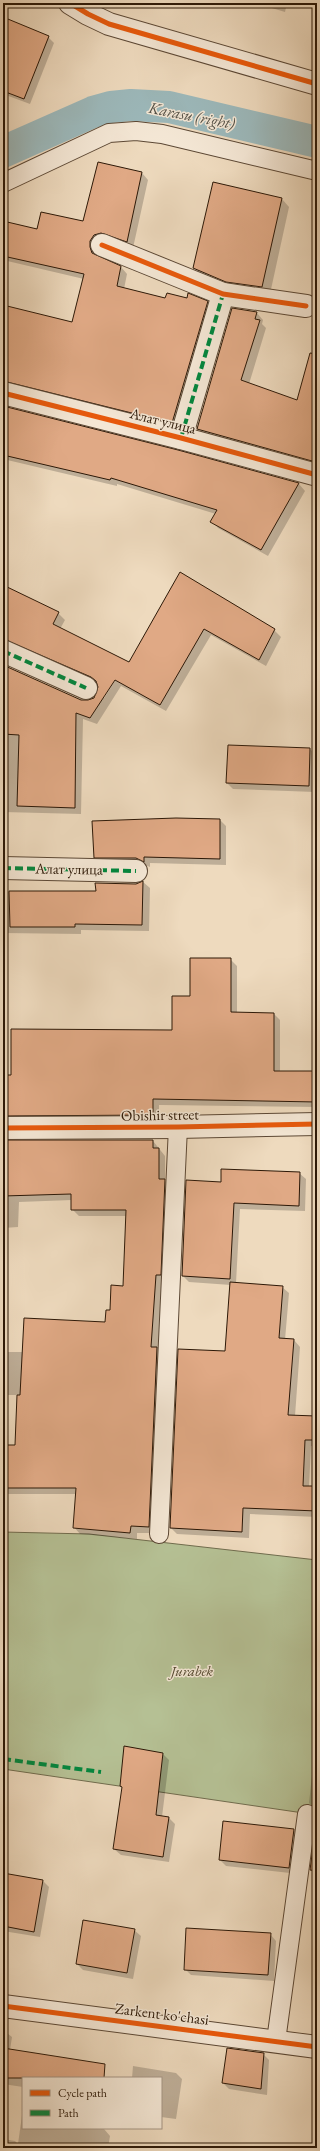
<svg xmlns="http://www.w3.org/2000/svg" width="320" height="2151" viewBox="0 0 320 2151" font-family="'EB Garamond',serif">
<rect width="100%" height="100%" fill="#eedabe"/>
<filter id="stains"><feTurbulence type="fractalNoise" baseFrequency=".005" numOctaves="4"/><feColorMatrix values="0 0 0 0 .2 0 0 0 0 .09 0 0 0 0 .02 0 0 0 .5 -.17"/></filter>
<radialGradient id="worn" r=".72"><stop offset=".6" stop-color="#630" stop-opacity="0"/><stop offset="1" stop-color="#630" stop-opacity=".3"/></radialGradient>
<polygon fill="#b5c094" stroke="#706c4e" points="3,1532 89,1534 317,1560 317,1815 3,1769"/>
<g fill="#0003" fill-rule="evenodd">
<polygon points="255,3 287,3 285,12"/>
<polygon points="304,3 317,3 316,6"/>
<polygon points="3,18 48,37 54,43 30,104 3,94"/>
<polygon points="98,163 142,173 148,180 133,248 97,248 97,256 121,267 127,274 124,289 166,299 207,302 214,309 179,429 3,389 3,306 72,323 84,279 3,260 3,222 38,230 84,223"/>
<polygon points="282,199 289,207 270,294 235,289 202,276 194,268"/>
<polygon points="256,312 263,320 262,324 266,328 249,384 297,401 317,336 317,467 205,436 198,429"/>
<polygon points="3,407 299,484 305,491 268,556 218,528 212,521 216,514 117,484 117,486 3,459"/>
<path d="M180 573 274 630 281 637 266 666 211 635 166 711 121 686 97 724 83 719 81 814 3 812V666L81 700 88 701 98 694 99 686 98 682 9 645 3 647V585L58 613 65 620 60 629 130 663ZM116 675 118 676 104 698V694Z"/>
<polygon points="310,749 316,755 315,792 233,789 227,783"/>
<polygon points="220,820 226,826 226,865 150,863 150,867 143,864 101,863 95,857"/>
<polygon points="143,882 150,888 149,931 81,930 81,934 3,933 3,892 97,892"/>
<polygon points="230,959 237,966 237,1013 274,1014 280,1020 280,1072 317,1072 317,1107 159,1105 159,1121 19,1121 12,1115 173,1031 190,997"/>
<polygon points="153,1141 165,1156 165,1181 171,1187 158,1349 163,1355 155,1533 137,1533 137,1539 80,1534 74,1527 77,1494 3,1494 3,1446 16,1446 18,1395 3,1395 3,1352 23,1352 106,1323 124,1287 126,1216 79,1216 72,1209 72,1200 19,1202 18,1227 3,1228 3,1180"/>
<polygon points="299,1173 306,1179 305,1211 240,1209 236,1283 282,1287 289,1293 285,1340 294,1340 300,1347 295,1416 317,1418 317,1446 311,1446 309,1487 317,1487 317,1517 250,1514 249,1538 177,1534 171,1528 226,1352 231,1285 189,1282 183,1276 187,1181 222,1183"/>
<polygon points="163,1754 169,1760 162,1817 169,1818 175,1824 169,1862 121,1855 114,1849"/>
<polygon points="312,1775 317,1775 317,1811 309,1803"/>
<polygon points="224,1822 294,1830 300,1836 290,1873 226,1866 220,1860"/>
<polygon points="3,1874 43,1881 49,1887 40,1937 3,1931"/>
<polygon points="134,1930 141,1936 133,1979 83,1970 77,1964"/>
<polygon points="270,1934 276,1941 274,1981 191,1975 185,1969"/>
<polygon points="3,2030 12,2037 10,2050 66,2078 23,2078 23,2087 3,2084"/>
<polygon points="263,2054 269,2060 267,2095 229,2089 223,2083"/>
<polygon points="133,2066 176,2073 182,2079 176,2119 161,2117 161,2078 132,2078"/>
<polygon points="23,2108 23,2128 104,2129 110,2136 108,2148 3,2148 3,2139 15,2141 18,2144"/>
<polygon points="311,2145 317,2146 317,2148 310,2148"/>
</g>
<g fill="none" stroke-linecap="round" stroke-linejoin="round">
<polyline stroke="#9cb8ba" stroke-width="32" points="3,152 93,112 111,107 131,105 169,107 317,142"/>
</g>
<g fill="#e0a985" stroke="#2c1807">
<polygon points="3,17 49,36 24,99 3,91"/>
<polygon points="98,162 142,172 127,242 101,233 94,235 90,241 90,247 92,253 121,266 117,286 165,298 167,293 187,298 188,293 208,301 172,423 3,381 3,305 72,322 84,274 3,256 3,221 37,229 41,212 83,221"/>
<polygon points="213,182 282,198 262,287 226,282 193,268"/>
<polygon points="232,308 257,312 255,319 260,320 241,380 297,400 310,353 317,354 317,452 312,461 197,429"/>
<polygon points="3,406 178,450 299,483 261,550 210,522 217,510 111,478 110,480 3,455"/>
<polygon points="180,572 275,629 259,660 204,629 160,705 115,680 90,718 76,713 75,808 17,806 19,735 3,734 3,665 81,700 88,700 94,698 98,687 96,681 91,677 3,639 3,585 59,612 53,624 129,662"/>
<polygon points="228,745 310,748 309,786 226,783"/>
<polygon points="176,818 220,819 220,859 144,857 144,862 136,858 94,858 92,821"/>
<polygon points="143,881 142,925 75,924 75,927 10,927 9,891 96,891 95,883 136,884"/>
<polygon points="190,958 231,958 231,1012 274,1013 274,1071 317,1071 317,1102 153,1099 153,1115 3,1116 3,1075 11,1075 11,1029 172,1030 172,996 190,996"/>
<polygon points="3,1140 153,1140 153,1148 159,1148 159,1179 165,1179 161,1275 156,1275 151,1347 157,1347 149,1527 131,1526 130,1533 73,1528 76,1488 3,1488 3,1445 15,1445 17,1395 20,1395 24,1318 105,1322 106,1310 110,1310 111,1285 123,1286 126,1210 71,1210 71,1194 3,1196"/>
<polygon points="221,1169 300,1172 299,1206 234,1203 230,1279 182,1276 186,1180 221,1182"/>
<polygon points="230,1282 283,1286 279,1338 294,1339 288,1415 316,1416 315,1440 305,1440 303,1486 317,1486 317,1511 243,1508 242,1532 170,1528 178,1349 225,1351"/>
<polygon points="124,1746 163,1753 156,1815 169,1817 163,1857 113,1849 122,1787 120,1786"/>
<polygon points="223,1821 294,1829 289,1868 219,1860"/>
<polygon points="315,1832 317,1832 317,1871 310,1870"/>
<polygon points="3,1873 43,1880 34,1932 3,1926"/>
<polygon points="83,1920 135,1929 127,1973 76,1964"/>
<polygon points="186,1928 271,1933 268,1975 184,1970"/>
<polygon points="3,2048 105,2064 104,2078 3,2078"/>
<polygon points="227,2048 264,2053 261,2089 222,2083"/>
</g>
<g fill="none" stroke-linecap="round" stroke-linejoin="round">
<defs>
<g id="service">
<polyline points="3,183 109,133 136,131 162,134 317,171"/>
<polyline points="159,1534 178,1127"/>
<polyline points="276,2041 307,1814"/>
</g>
<g id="minor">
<polyline points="70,3 88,14 109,24 317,84"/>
<polyline points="102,245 223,294 306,306"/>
<polyline points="3,393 181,438 317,475"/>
<polyline points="181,438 223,294"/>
<polyline points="3,651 86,688"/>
<polyline points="3,868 136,871"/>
<polyline points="3,1128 178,1127 317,1124"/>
<polyline points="3,2006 317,2047"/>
</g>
</defs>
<use href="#service" stroke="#5c4835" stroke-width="20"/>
<use href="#minor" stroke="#5c4835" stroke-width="24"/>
<use href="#service" stroke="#f4e7d5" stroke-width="18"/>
<use href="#minor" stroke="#f4e7d5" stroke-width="22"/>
<g stroke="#00873e" stroke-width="4" stroke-dasharray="8 4" stroke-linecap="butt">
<polyline points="181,438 223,294"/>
<polyline points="3,651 86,688"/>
<polyline points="3,868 136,871"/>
<polyline points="3,1759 101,1772"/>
</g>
<defs>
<g id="cycleway">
<polyline points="70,3 88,14 109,24 317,84"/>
<polyline points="102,245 223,294 306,306"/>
<polyline points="3,393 181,438 317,475"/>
<polyline points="3,1128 178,1127 317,1124"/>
<polyline points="3,2006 317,2047"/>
</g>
</defs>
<use href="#cycleway" stroke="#f4e7d5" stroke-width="8"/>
<use href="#cycleway" stroke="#e8590c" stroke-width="5"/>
</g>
<g text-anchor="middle" stroke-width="3" stroke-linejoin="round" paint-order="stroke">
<g font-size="15" fill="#2c1807" stroke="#f4e7d5">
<text transform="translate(163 421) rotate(14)" y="5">Алат улица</text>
<text transform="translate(69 869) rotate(1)" y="5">Алат улица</text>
<text transform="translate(160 1115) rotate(-1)" y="5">Obishir street</text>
<text transform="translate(162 2014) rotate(7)" y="5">Zarkent ko'chasi</text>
</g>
<g font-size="15" font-style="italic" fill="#554a31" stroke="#f4e7d5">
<text x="192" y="1676">Jurabek</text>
</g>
<g font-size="16" font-style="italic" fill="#535046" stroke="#f4e7d5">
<text transform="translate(192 115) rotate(11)" y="6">Karasu (right)</text>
</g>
</g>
<rect width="320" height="2151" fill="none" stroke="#eedabe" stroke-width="16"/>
<rect x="4" y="4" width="312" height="2143" fill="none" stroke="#2c1807" stroke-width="2"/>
<rect x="8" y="8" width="304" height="2135" fill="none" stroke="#2c1807"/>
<rect x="22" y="2077" width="140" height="52" fill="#f4e7d5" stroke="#a49483"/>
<rect x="30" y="2090" width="20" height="6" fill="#e8590c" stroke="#a49483"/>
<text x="58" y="2097" font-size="12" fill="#2c1807">Cycle path</text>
<rect x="30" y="2110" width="20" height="6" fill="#00873e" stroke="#a49483"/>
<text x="58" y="2117" font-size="12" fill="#2c1807">Path</text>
<rect width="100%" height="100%" filter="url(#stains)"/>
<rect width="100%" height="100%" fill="url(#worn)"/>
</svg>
